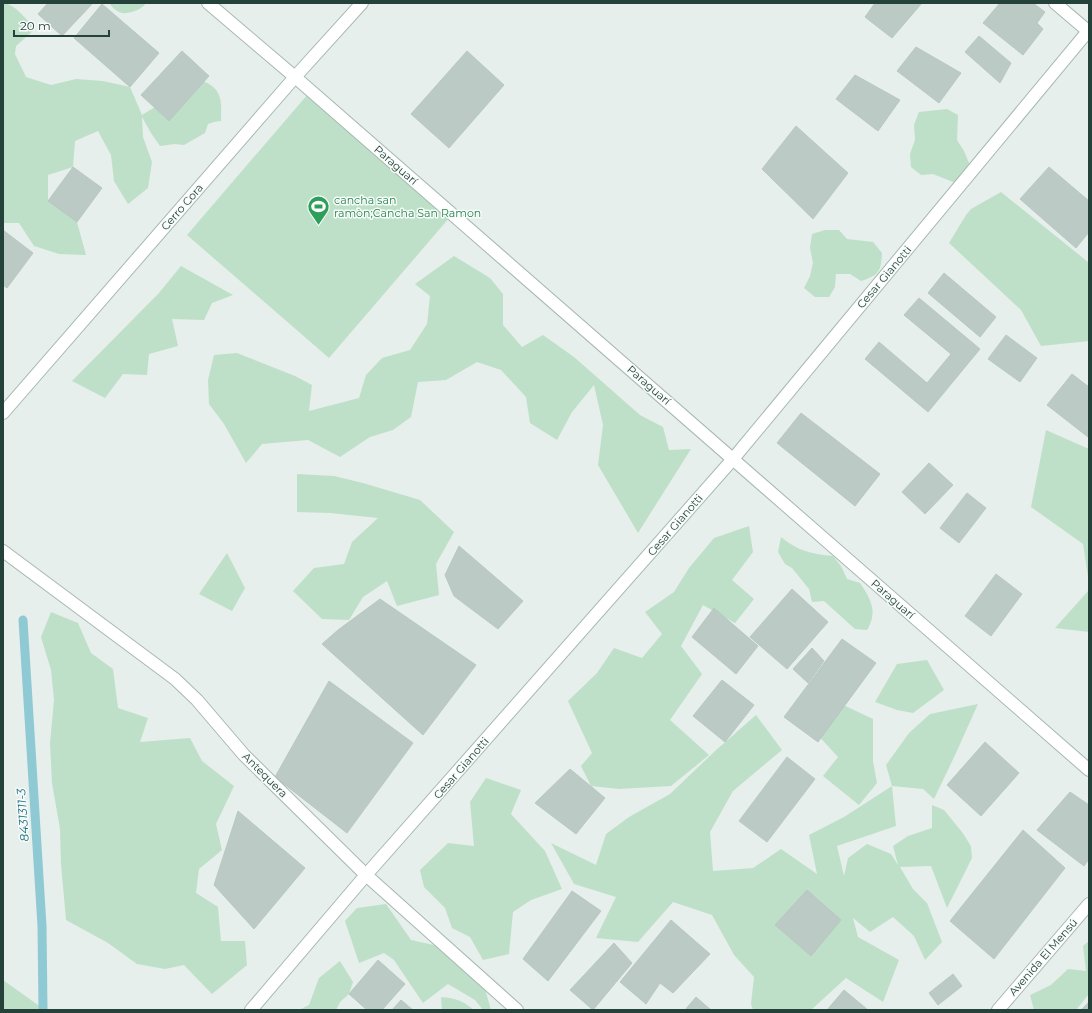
<svg xmlns="http://www.w3.org/2000/svg" width="1092" height="1013" viewBox="0 0 1092 1013" font-family="Montserrat,sans-serif">
<rect width="100%" height="100%" fill="#e6efeb"/>
<g fill="#bfe0c8">
<path d="M3 3C14 3 28 21 35 29L16 46 15 54 26 77 51 85 76 79 103 81 130 87 142 115 199 80C222 87 222 99 221 121L214 122 208 124 205 133 184 145 175 144 160 146 151 133 142 117 143 137 152 162 148 188 128 204 114 181 111 155 98 131 75 141 73 167 48 175V201L56 204 77 222 86 255 59 254 34 246 19 223H3Z"/>
<path d="M109 3H146C143 7 140 9 135 11 122 15 118 14 109 3Z"/>
<polygon points="308,94 450,217 329,358 187,235"/>
<polygon points="947,109 958,115 957,140 964,151 969,163 968,176 958,184 933,174 921,175 911,167 910,154 915,140 914,125 919,112"/>
<polygon points="1001,192 1088,262 1089,260 1089,341 1041,346 1021,310 949,243 966,215 971,209"/>
<path d="M825 230H839L847 239 873 242 882 253C881 272 879 275 861 281L850 274H836L835 287 829 297H815L804 288 810 276 813 263 810 248 812 234Z"/>
<polygon points="454,256 490,278 503,294 503,325 522,347 543,335 574,357 640,415 663,427 669,450 691,449 638,533 598,465 603,425 594,385 572,412 557,440 530,423 526,397 501,370 477,362 446,380 418,382 411,417 393,430 370,437 340,457 308,440 262,444 246,463 224,424 209,404 208,380 214,355 237,353 295,376 312,385 309,411 359,398 366,375 382,358 410,350 427,324 430,296 415,284"/>
<polygon points="181,266 233,295 212,303 204,320 172,319 178,346 149,354 147,375 123,374 105,398 72,381 159,293"/>
<polygon points="1046,430 1089,449 1089,583 1083,544 1031,507"/>
<polygon points="297,474 334,476 363,483 420,500 454,532 436,564 439,595 397,606 387,581 363,597 349,620 322,619 293,591 314,568 344,564 352,542 378,518 330,513 297,512"/>
<polygon points="749,526 753,552 732,580 754,599 735,623 703,605 681,646 702,674 670,720 709,755 671,786 619,789 591,786 581,766 592,753 568,701 597,673 614,648 642,658 662,634 645,612 674,592 689,568 714,538"/>
<path d="M781 537C798 551 812 554 833 556L841 566 847 579 860 583C867 593 875 606 872 618 871 622 869 627 867 630L855 629 824 601 812 602 809 589 792 568 785 564 778 552Z"/>
<polygon points="227,553 245,588 232,611 199,594"/>
<polygon points="1089,590 1089,632 1055,628"/>
<polygon points="51,612 78,623 91,653 113,669 118,708 148,718 140,742 190,738 202,761 234,786 216,824 222,850 199,869 196,893 218,907 221,941 245,941 247,965 212,994 184,965 165,969 137,964 108,943 66,920 61,864 60,829 52,783 50,743 54,700 51,670 41,637"/>
<polygon points="927,660 944,690 913,713 897,710 875,702 897,664"/>
<polygon points="839,703 873,719 873,761 877,783 859,805 823,776 838,757 815,732"/>
<polygon points="978,704 956,753 934,799 923,789 892,786 896,826 837,846 844,876 848,858 867,844 891,854 898,865 893,846 908,836 932,828 932,805 944,810 962,832 971,846 972,858 947,908 931,866 900,867 913,889 927,903 942,942 925,960 914,936 893,917 870,932 853,918 858,937 899,960 883,1002 846,978 811,1010 753,1010 751,1004 754,977 734,955 712,915 673,902 638,942 596,938 616,897 574,884 551,843 596,865 606,834 629,817 670,794 715,751 756,715 782,750 733,791 710,832 713,871 753,868 781,849 817,874 809,835 844,817 892,786 886,765 909,733 930,714"/>
<polygon points="486,778 521,790 511,814 545,851 562,889 531,900 513,912 509,954 483,960 470,937 452,928 445,908 424,887 420,870 448,843 474,846 470,802"/>
<polygon points="386,904 411,940 447,948 482,978 491,1010 483,1010 475,1000 448,984 423,1003 394,960 384,953 359,963 345,921 357,908"/>
<polygon points="1089,941 1089,994 1076,1010 1034,1010 1030,995 1051,985 1068,969 1086,971 1083,946"/>
<polygon points="340,961 353,982 349,994 340,1002 336,1010 299,1010 309,1005 319,978"/>
<polygon points="3,980 45,1010 3,1010"/>
<path d="M441 997C456 998 463 1001 474 1010H442Z"/>
</g>
<g fill="none" stroke-linecap="round" stroke-linejoin="round">
<polyline stroke="#8ec9d4" stroke-width="9" points="23,620 42,926 43,1010"/>
</g>
<g fill="#bbcac4" stroke="#b8c9c2">
<polygon points="48,3 93,3 62,36 38,14"/>
<polygon points="875,3 922,3 892,38 865,17"/>
<polygon points="1000,3 1033,3 1045,12 1037,23 1043,29 1023,55 983,23"/>
<polygon points="102,4 159,53 130,87 74,38"/>
<polygon points="979,36 1011,63 1000,83 965,52"/>
<polygon points="916,47 961,73 939,103 897,71"/>
<polygon points="182,51 209,76 169,121 141,95"/>
<polygon points="467,51 504,85 449,148 411,114"/>
<polygon points="855,75 900,100 878,131 836,99"/>
<polygon points="796,126 848,173 813,219 762,169"/>
<polygon points="73,167 102,188 77,222 48,201"/>
<polygon points="1049,167 1089,201 1089,232 1076,248 1020,199"/>
<polygon points="3,230 33,253 7,288 3,285"/>
<polygon points="944,273 996,317 980,337 928,293"/>
<polygon points="919,298 980,349 928,412 865,359 879,342 927,383 951,354 904,315"/>
<polygon points="1006,335 1037,358 1020,382 988,359"/>
<polygon points="1072,374 1089,387 1089,436 1088,437 1047,405"/>
<polygon points="801,413 880,474 855,506 777,443"/>
<polygon points="929,463 953,485 925,514 902,492"/>
<polygon points="967,493 986,508 959,543 940,528"/>
<polygon points="459,546 523,601 498,629 454,596 445,575"/>
<polygon points="996,574 1022,594 991,636 965,616"/>
<polygon points="792,589 828,622 787,669 750,637"/>
<polygon points="380,599 476,665 423,735 322,644 338,630"/>
<polygon points="714,608 758,646 736,674 692,637"/>
<polygon points="842,639 876,663 818,742 784,717"/>
<polygon points="812,648 824,661 808,683 793,669"/>
<polygon points="722,680 754,705 725,742 693,716"/>
<polygon points="329,681 413,743 347,833 275,777"/>
<polygon points="985,742 1019,773 981,816 947,785"/>
<polygon points="787,757 815,779 767,842 739,821"/>
<polygon points="570,769 605,798 576,834 535,803"/>
<polygon points="1070,792 1089,805 1089,859 1084,866 1037,830"/>
<polygon points="238,811 305,868 254,929 214,885"/>
<polygon points="1023,830 1065,868 994,959 950,921"/>
<polygon points="807,890 841,920 811,956 775,925"/>
<polygon points="572,891 601,911 548,981 523,959"/>
<polygon points="671,920 710,954 673,993 660,983 646,1004 620,982"/>
<polygon points="614,943 632,963 593,1010 570,990"/>
<polygon points="378,960 405,984 382,1010 367,1010 349,994"/>
<polygon points="953,974 962,986 938,1005 929,993"/>
<polygon points="844,990 868,1010 827,1010"/>
<polygon points="696,997 711,1010 685,1010"/>
<polygon points="401,1000 413,1010 392,1010"/>
<polygon points="1089,1002 1089,1010 1081,1010"/>
</g>
<g fill="none" stroke-linecap="round" stroke-linejoin="round">
<defs>
<g id="minor">
<polyline points="208,3 295,77 1089,770"/>
<polyline points="1055,3 1089,32"/>
<polyline points="3,413 295,77 362,3"/>
<polyline points="3,551 175,679 197,700 244,755 366,875 517,1010"/>
<polyline points="251,1010 366,875 733,459 1089,30"/>
<polyline points="998,1010 1089,904"/>
</g>
</defs>
<use href="#minor" stroke="#a8b8b2" stroke-width="14"/>
<use href="#minor" stroke="#fff" stroke-width="12"/>
</g>
<defs>
<symbol id="stadium-pin" viewBox="-11 -11 22 30"><path d="M0 17L-7.5 6A9.5 9.5 0 1 1 7.5 6Z" fill="#2e9e5b" stroke="#f7fbf9"/><path d="M0-5a6.5 5 0 1 0 0 10a6.5 5 0 1 0 0-10ZM-3.5-1.8h7v3.6h-7Z" fill="#fff"/></symbol>
</defs>
<g fill-rule="evenodd">
<use href="#stadium-pin" x="306" y="194" width="25" height="34"/>
</g>
<g text-anchor="middle" stroke-width="3" stroke-linejoin="round" paint-order="stroke">
<g font-size="11" fill="#24423a" stroke="#f7fbf9">
<text transform="translate(396 165) rotate(41)" y="4">Paraguarí</text>
<text transform="translate(182 207) rotate(-49)" y="4">Cerro Cora</text>
<text transform="translate(884 277) rotate(-50)" y="4">Cesar Gianotti</text>
<text transform="translate(649 385) rotate(41)" y="4">Paraguarí</text>
<text transform="translate(675 525) rotate(-49)" y="4">Cesar Gianotti</text>
<text transform="translate(893 599) rotate(41)" y="4">Paraguarí</text>
<text transform="translate(461 768) rotate(-49)" y="4">Cesar Gianotti</text>
<text transform="translate(265 775) rotate(45)" y="4">Antequera</text>
<text transform="translate(1043 957) rotate(-49)" y="4">Avenida El Mensú</text>
</g>
<g font-size="11" fill="#27864d" stroke="#f7fbf9" text-anchor="start">
<text x="334" y="204">cancha san<tspan x="334" dy="13">ramòn;Cancha San Ramon</tspan></text>
</g>
<g font-size="12" font-style="italic" fill="#1c6f80" stroke="#f7fbf9">
<text transform="translate(23 815) rotate(-94)" y="4">8431311-3</text>
</g>
</g>
<rect width="1092" height="1013" fill="none" stroke="#24423a" stroke-width="8"/>
<path d="M14 30v6h95v-6" fill="none" stroke="#24423a" stroke-width="2"/>
<text x="20" y="30" font-size="12" fill="#24423a" stroke="#f7fbf9" stroke-width="3" paint-order="stroke">20 m</text>
</svg>
